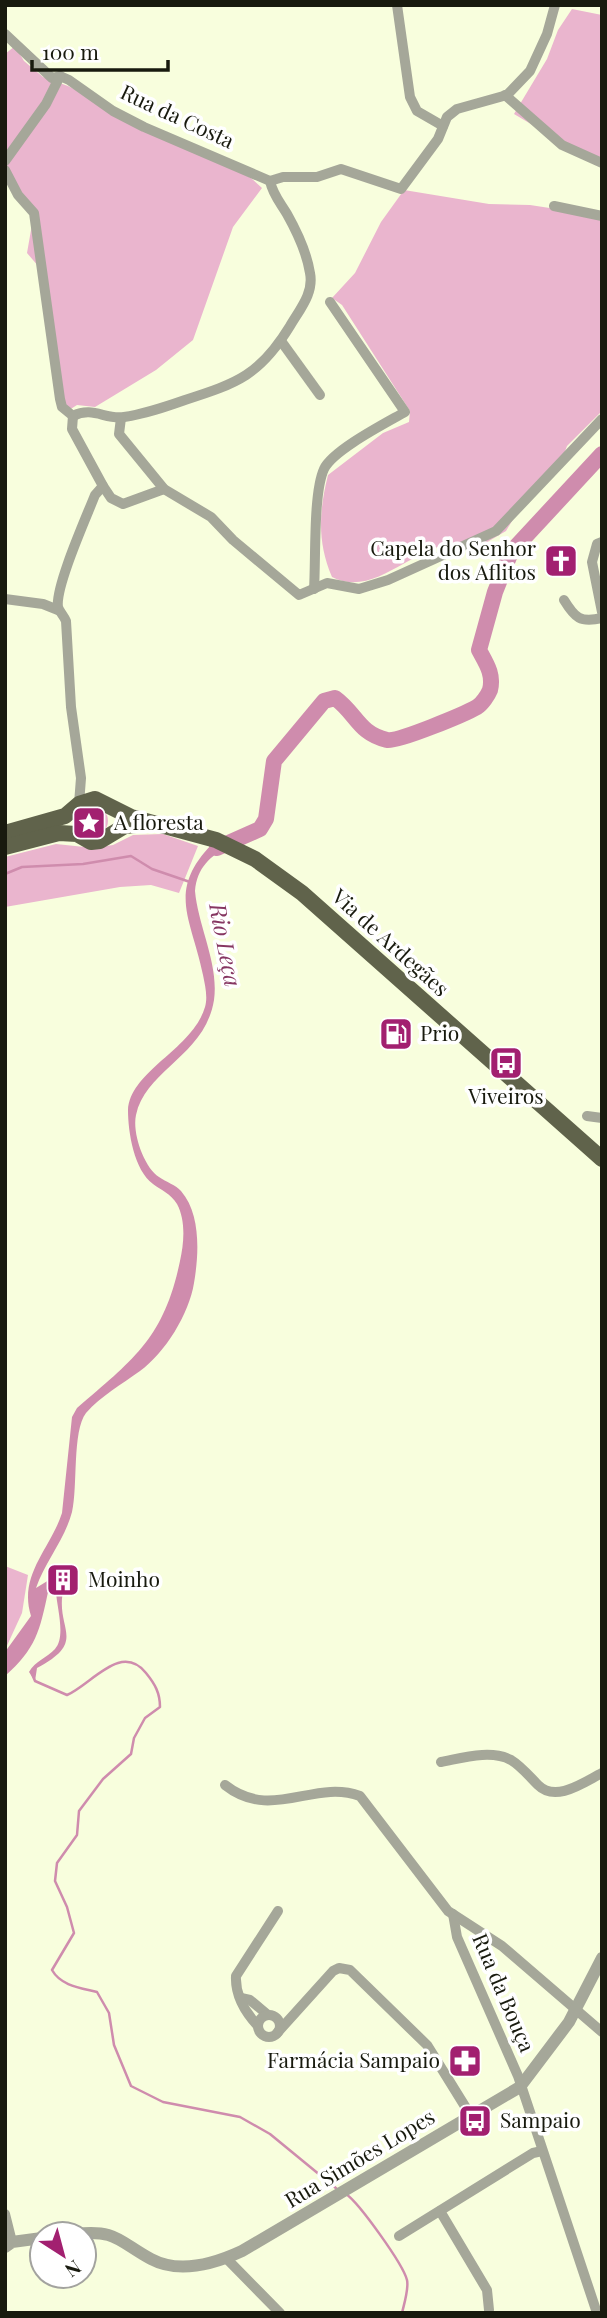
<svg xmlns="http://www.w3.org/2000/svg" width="607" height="2318" viewBox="0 0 607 2318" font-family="'Playfair Display',serif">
<rect width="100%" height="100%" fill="#f8fedd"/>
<g fill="#eab5ce">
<polygon points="572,9 602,15 602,166 514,114 547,59 558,30"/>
<polygon points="15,46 24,61 43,77 68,86 251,178 262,188 233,227 193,340 156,370 95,407 77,405 66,412 39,267 27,253 34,213 5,177 5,54"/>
<path d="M404 190 489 204 530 205 602 216V411L567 446 561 462 515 516 506 531 477 548C471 547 462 544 455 544 413 545 375 599 332 577 317 542 319 511 328 475L383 433 409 422 410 411 342 305 332 298 355 273 381 222Z"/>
<circle cx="94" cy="821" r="14"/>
<polygon points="163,834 198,846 179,893 151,885 120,887 5,907 5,857 56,844 94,848 113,845 133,835"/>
<polygon points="5,1566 28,1575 22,1613 5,1650"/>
</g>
<path fill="#cf8cad" d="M216 840 230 847C210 855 197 868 195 891 198 926 219 964 214 1000 205 1056 146 1069 136 1115 132 1133 144 1167 159 1177 166 1182 176 1185 181 1191 201 1214 199 1254 194 1283 189 1314 165 1353 140 1371 122 1384 101 1396 86 1413 72 1431 78 1487 72 1512 65 1539 45 1562 36 1588L49 1580 64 1587C53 1629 90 1640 37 1668L35 1681 29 1672C35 1661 47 1658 55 1649 66 1637 57 1608 56 1592L52 1589 48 1592C40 1630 36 1649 5 1676V1652L31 1616C18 1575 51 1548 62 1513L72 1417 77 1408C134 1359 164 1338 180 1261 184 1243 186 1221 177 1204 171 1194 161 1190 153 1184 134 1170 128 1132 128 1110 130 1071 193 1049 205 1007 208 997 205 985 203 975 191 916 165 890 216 840Z"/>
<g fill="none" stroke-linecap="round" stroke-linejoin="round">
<g stroke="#cf8cad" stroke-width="2.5">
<polyline points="5,874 22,867 83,864 131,856 152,869 190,882"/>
<path d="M32 1674 35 1681 67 1695C92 1684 121 1642 146 1673 155 1684 160 1693 160 1707L145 1718 134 1738 131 1754 103 1779 79 1811 77 1835 57 1863 55 1881 67 1907 74 1933 52 1970C61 1986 81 1988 97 1992L109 2013 114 2045 131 2086 163 2102 240 2117 270 2134 337 2189"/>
<path d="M346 2194C359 2203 403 2264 407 2280 409 2289 404 2304 402 2313"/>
</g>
<path stroke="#cf8cad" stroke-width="16" d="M217 848 260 829 266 819 274 761 324 701 335 698C357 714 358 733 387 740 398 742 465 714 477 707 482 704 488 695 490 690 494 674 486 663 479 650L495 592 511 552 602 454"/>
<g stroke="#a5a799" stroke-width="10">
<polyline points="397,5 410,97 417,111 443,126"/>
<polyline points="5,34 52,78 60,76 69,80 113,111 144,127 270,181"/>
<polyline points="505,95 562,145 602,163"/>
<polyline points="5,161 46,104 60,76"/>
<polyline points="5,170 18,195 34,213 60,399 62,407 73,416"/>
<polyline points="270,181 283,177 317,177 341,169 401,189 438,139 447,117 457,109 507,95 530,71 547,34 555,5"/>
<polyline points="554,206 602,216"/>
<polyline points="281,341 320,395"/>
<path d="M73 416C93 406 105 420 124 417 145 414 165 407 185 400 238 383 260 375 290 326 300 309 314 293 310 273 307 254 296 230 287 214 280 202 273 195 270 181"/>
<polyline points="73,416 72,429 103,486 111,498 123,504 164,489"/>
<polyline points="121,418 119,434 164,489 211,517 233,540 299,595 327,583 359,589 388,580 496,531 602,419"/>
<polyline points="602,542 597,544 592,562 602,612"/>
<path d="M314 589C316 560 313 493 324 469 333 450 386 423 405 412L330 302"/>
<polyline points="5,599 43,604 58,610"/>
<path d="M564 600C575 618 580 623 602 618"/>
<path d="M79 804 81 778 71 707 66 621C64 616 59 611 58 607 55 587 86 518 95 495L103 486"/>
<polyline points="587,1116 602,1118"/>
<path d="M441 1762C462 1758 491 1749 511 1760 521 1766 530 1777 538 1785 556 1803 584 1782 602 1773"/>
<path d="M225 1785C272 1822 313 1779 360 1796L448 1911 502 1946 602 2032"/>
<polyline points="453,1914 457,1937 518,2076 597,2313"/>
<polyline points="241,1998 250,2000 268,2015"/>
<circle cx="269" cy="2026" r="11"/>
<path d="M258 2026C245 2012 235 1995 236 1976L278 1911"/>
<polyline points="277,2033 333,1971 339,1968 350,1970 427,2045 471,2116"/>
<polyline points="440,2211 487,2290 489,2310"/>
<polyline points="5,2214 12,2242"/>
<polyline points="399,2236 533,2153 542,2151"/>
<polyline points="226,2258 280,2313"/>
</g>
<g stroke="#a5a799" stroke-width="12">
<path d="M75 2234C116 2229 118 2241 151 2259 179 2274 214 2264 242 2251L520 2087 569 2022 602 1958"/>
<polyline points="5,2247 12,2242 42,2238"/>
</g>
<g stroke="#60634b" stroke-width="16">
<polyline points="5,833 65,816 79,804 95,799 131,817 216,840 255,859 302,893 602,1159"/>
<polyline points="5,847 59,833 77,834 91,842 100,841 125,826 146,824"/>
</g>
</g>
<defs>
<symbol id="church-square" viewBox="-11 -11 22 22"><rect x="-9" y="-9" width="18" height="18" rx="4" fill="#a22070" stroke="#fff"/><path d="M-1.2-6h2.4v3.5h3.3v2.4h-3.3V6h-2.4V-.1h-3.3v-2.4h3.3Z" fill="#fff"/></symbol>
<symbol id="sight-square" viewBox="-11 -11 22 22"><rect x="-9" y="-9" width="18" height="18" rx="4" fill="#a22070" stroke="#fff"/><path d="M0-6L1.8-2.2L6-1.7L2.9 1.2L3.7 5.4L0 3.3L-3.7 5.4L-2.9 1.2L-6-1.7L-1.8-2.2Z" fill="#fff"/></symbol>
<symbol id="fuel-square" viewBox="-11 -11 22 22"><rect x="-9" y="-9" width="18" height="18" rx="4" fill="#a22070" stroke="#fff"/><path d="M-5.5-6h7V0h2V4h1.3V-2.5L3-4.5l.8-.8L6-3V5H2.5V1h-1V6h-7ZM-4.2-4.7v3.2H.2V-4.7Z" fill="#fff"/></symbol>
<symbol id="bus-square" viewBox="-11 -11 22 22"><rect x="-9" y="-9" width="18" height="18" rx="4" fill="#a22070" stroke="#fff"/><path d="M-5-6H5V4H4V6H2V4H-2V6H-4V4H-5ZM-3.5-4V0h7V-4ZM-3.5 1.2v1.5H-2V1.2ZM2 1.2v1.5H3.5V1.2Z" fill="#fff"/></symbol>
<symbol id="building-square" viewBox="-11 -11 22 22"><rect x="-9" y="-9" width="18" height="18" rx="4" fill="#a22070" stroke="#fff"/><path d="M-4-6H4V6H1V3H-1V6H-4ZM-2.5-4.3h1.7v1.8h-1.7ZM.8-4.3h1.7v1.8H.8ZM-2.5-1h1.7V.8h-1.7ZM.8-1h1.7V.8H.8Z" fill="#fff"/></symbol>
<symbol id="pharmacy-square" viewBox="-11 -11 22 22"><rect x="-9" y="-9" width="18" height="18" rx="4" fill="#a22070" stroke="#fff"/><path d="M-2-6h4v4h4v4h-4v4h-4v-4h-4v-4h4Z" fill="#fff"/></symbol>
</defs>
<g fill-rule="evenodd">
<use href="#church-square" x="542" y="542" width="38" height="38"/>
<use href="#sight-square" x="70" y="804" width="38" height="38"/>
<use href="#fuel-square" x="377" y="1015" width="38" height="38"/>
<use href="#bus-square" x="487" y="1044" width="38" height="38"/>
<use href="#building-square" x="44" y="1561" width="38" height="38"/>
<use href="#pharmacy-square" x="446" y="2042" width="38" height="38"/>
<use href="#bus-square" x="456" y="2102" width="38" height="38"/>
</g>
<g text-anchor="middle" stroke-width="7" stroke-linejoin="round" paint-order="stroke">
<g font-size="21" fill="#181a0e" stroke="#fff">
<text transform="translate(177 117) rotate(25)" y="7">Rua da Costa</text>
<text transform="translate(390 943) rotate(42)" y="7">Via de Ardegães</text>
<text transform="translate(503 1993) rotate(67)" y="7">Rua da Bouça</text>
<text transform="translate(360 2159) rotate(-31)" y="7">Rua Simões Lopes</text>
</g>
<g font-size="21" fill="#181a0e" stroke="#fff" text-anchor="start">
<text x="536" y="556" text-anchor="end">Capela do Senhor<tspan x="536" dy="24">dos Aflitos</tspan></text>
<text x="114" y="830">A floresta</text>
<text x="420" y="1041">Prio</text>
<text x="506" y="1104" text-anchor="middle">Viveiros</text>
<text x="88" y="1587">Moinho</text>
<text x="440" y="2068" text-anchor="end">Farmácia Sampaio</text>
<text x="500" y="2128">Sampaio</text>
</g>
<g font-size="23" font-style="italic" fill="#863662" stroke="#fff">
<text transform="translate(225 945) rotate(79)" y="8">Rio Leça</text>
</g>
</g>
<rect width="607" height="2318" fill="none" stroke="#181a0e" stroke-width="14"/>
<g transform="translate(63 2255) rotate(144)"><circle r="33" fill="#ffffff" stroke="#a3a39f" stroke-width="2"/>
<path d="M0-5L12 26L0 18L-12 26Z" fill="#a22070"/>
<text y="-10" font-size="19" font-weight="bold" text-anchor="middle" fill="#181a0e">N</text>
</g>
<path d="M32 60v10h136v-10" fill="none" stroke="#181a0e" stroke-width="3.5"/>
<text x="42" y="60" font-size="21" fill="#181a0e" stroke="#ffffff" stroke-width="5" paint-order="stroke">100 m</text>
</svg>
